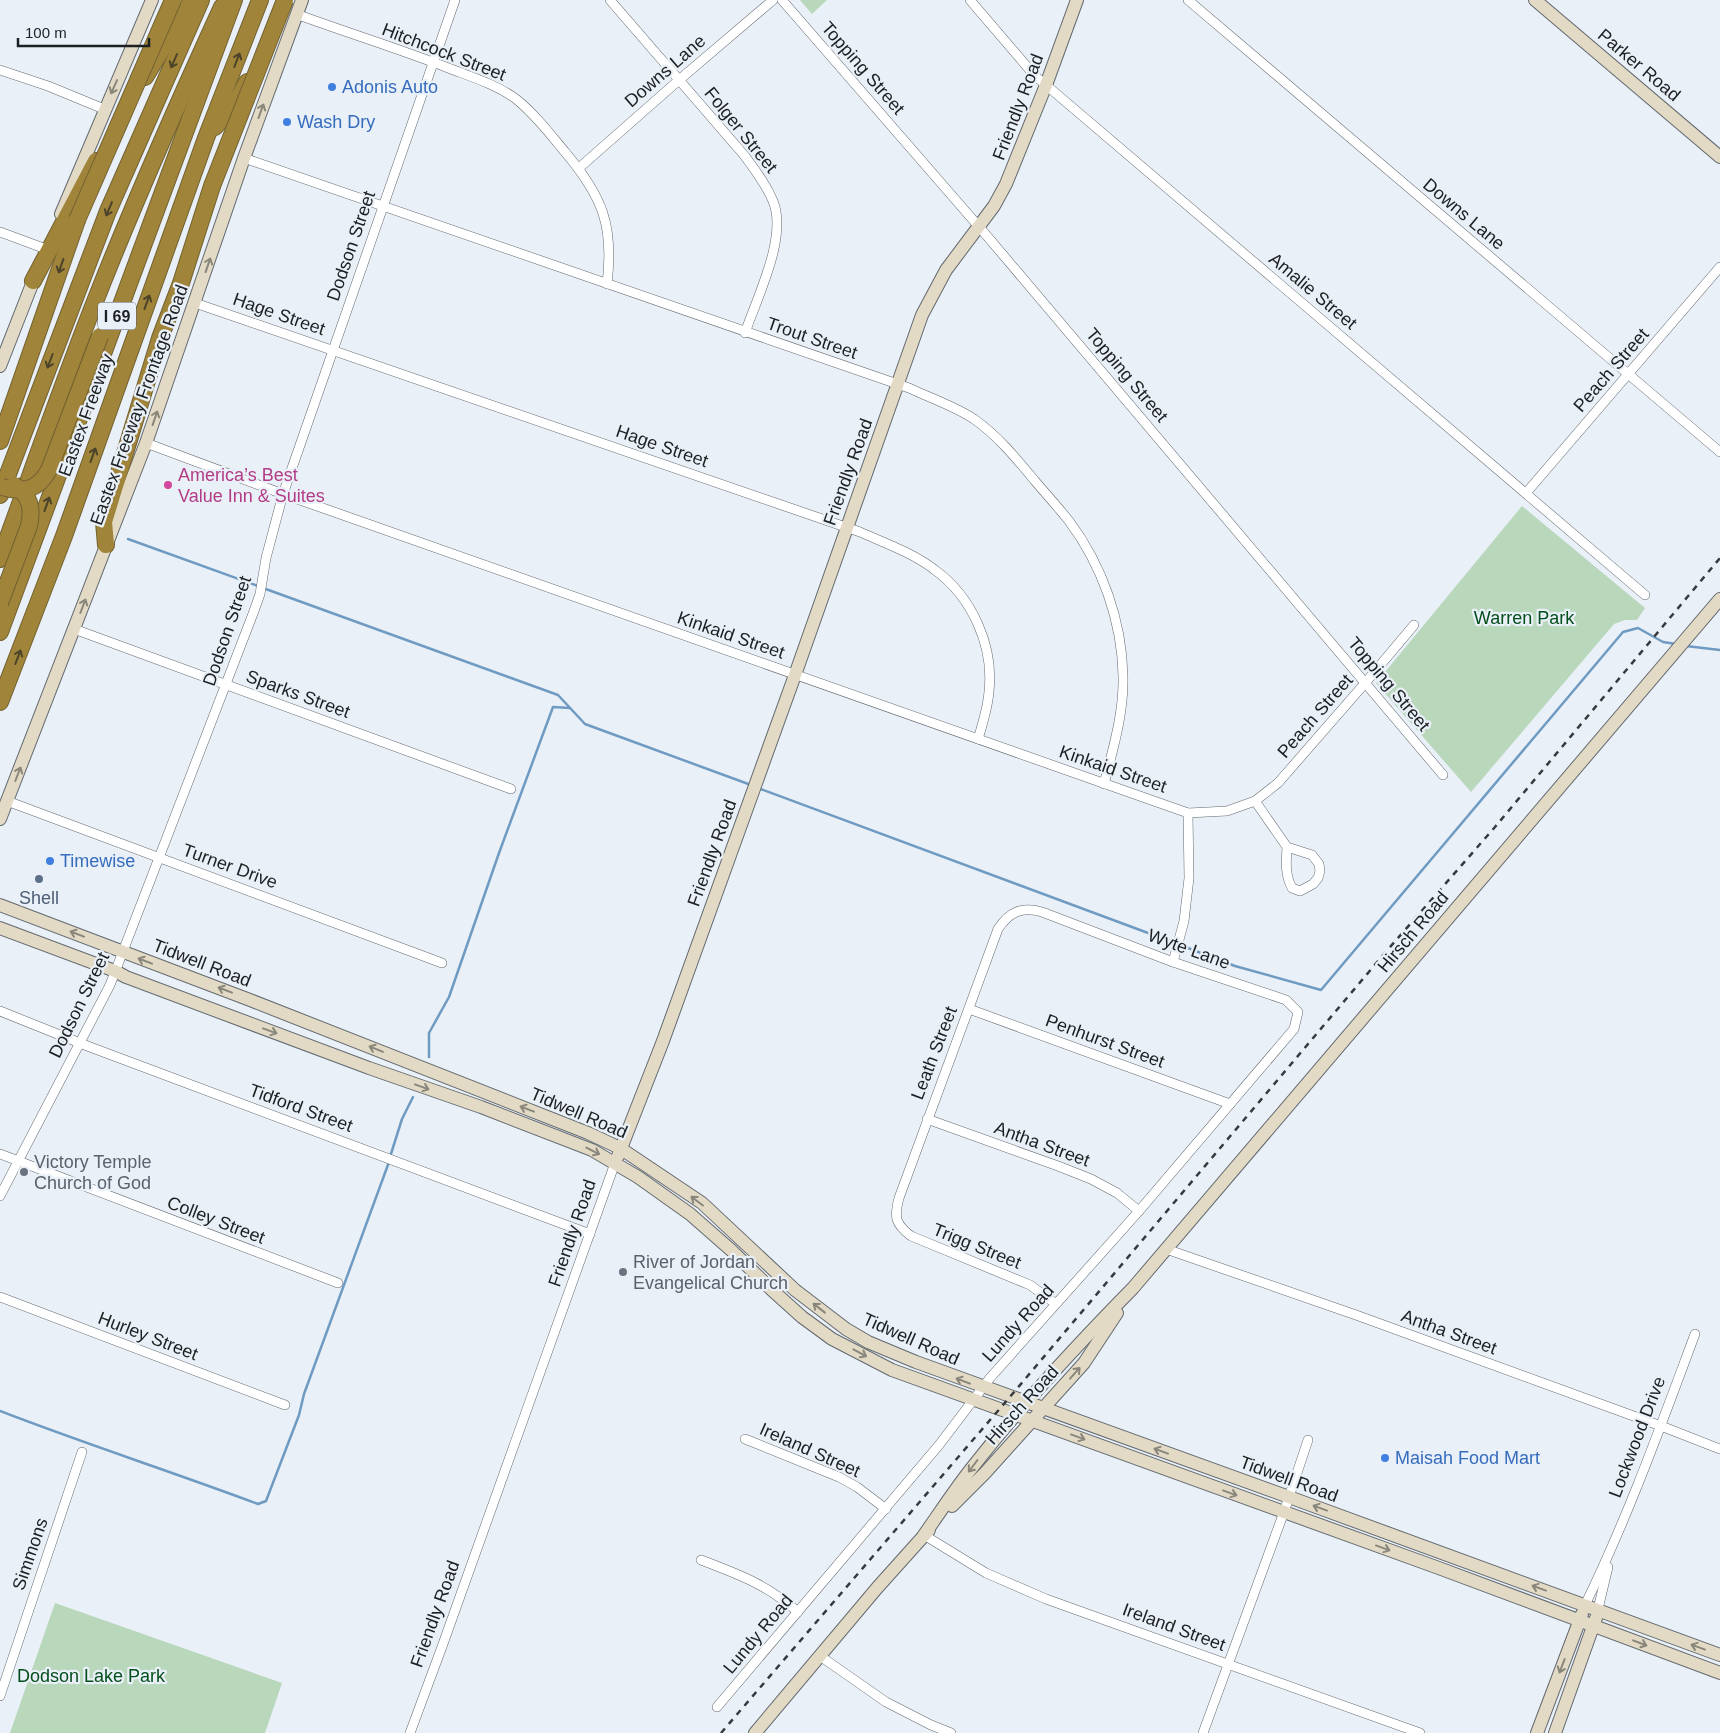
<svg xmlns="http://www.w3.org/2000/svg" width="1720" height="1733" viewBox="0 0 1720 1733" font-family="Helvetica,sans-serif">
<rect width="100%" height="100%" fill="#e9f0f7"/>
<g fill="#b8d7bb">
<polygon points="800,0 827,0 812,14"/>
<polygon points="1522,506 1645,608 1637,620 1625,620 1614,624 1471,792 1376,683"/>
<polygon points="55,1603 282,1683 265,1733 10,1733"/>
</g>
<g fill="none" stroke-linecap="round" stroke-linejoin="round">
<g stroke="#6f9ac1" stroke-width="2.5">
<polyline points="128,539 258,586"/>
<polyline points="263,588 558,695 585,724 751,785"/>
<polyline points="1686,646 1720,650"/>
<polyline points="758,788 1175,943"/>
<polyline points="1180,945 1235,966 1321,990 1623,632 1638,628 1663,642 1676,644"/>
<polyline points="429,1057 429,1033 449,997 499,853 553,707 570,708"/>
<polyline points="390,1157 402,1119 413,1097"/>
<path d="M0 1411C85 1444 173 1472 258 1504L266 1501 299 1415 304 1394 389 1162"/>
</g>
<defs>
<g id="street">
<path d="M610 0 744 155C755 170 766 184 773 201 788 237 757 297 745 333"/>
<polyline points="782,0 987,236 1443,775"/>
<polyline points="970,0 1035,76 1046,85 1645,595"/>
<polyline points="1188,0 1720,452"/>
<path d="M296 14C348 33 400 49 451 69 472 77 497 85 516 99 535 114 550 134 565 152 603 197 614 226 607 284"/>
<polyline points="0,70 48,86 104,109"/>
<path d="M244 158 909 388C930 398 954 406 974 419 998 436 1016 458 1035 481 1046 494 1058 507 1069 521 1102 565 1122 621 1123 676 1124 713 1113 749 1104 784"/>
<polyline points="579,168 679,80 773,0"/>
<polyline points="0,232 46,249"/>
<path d="M195 303 860 532C885 543 913 553 935 570 972 597 994 646 989 691 988 707 983 723 978 739"/>
<polyline points="146,443 283,494 1188,813 1227,811 1255,801 1278,783 1366,682 1414,625"/>
<polyline points="1526,493 1720,267"/>
<polyline points="74,629 511,789"/>
<polyline points="7,801 442,963"/>
<path d="M1255 801 1287 847 1312 855 1319 864 1320 871 1318 878 1313 884 1300 891 1292 888C1285 875 1286 862 1287 847"/>
<polyline points="1173,962 1184,921 1189,878 1188,813"/>
<polyline points="969,1009 1230,1104"/>
<polyline points="0,1011 90,1047 590,1234"/>
<polyline points="927,1119 1058,1166 1091,1179 1117,1193 1139,1211"/>
<polyline points="0,1154 338,1283"/>
<polyline points="0,1196 110,985 254,611 260,594 266,558 283,494 455,0"/>
<polyline points="1166,1249 1356,1315 1661,1426 1720,1449"/>
<polyline points="0,1297 285,1405"/>
<polyline points="745,1439 839,1477 857,1487 886,1509"/>
<polyline points="924,1535 986,1573 1046,1599 1420,1733"/>
<path d="M701 1560C740 1575 766 1584 798 1612"/>
<path d="M1585 1605C1628 1517 1661 1425 1695 1334"/>
<polyline points="1598,1609 1608,1567"/>
<polyline points="820,1656 886,1702 931,1725 951,1733"/>
<polyline points="0,1696 82,1452"/>
<path d="M717 1707 939 1445 990 1378 1139 1211 1294 1029 1298 1012 1286 1000 1173 962 1042 912C1022 906 1009 912 998 929L899 1198C894 1217 895 1224 911 1236L1030 1285 1056 1304"/>
<polyline points="410,1733 443,1644 615,1163"/>
<polyline points="1203,1733 1284,1512 1308,1440"/>
</g>
<g id="secondary">
<polyline points="1535,0 1720,157"/>
<polyline points="61,214 152,0"/>
<polyline points="0,366 36,274"/>
<polyline points="0,819 146,443 244,158 302,0"/>
<polyline points="0,905 250,1000 588,1133 620,1148 702,1203 795,1290 846,1329 868,1342 916,1362 1289,1497 1720,1655"/>
<polyline points="0,928 115,971 126,977 369,1068 481,1107 592,1150 638,1177 690,1214 731,1250 772,1290 802,1317 832,1339 892,1370 1436,1567 1720,1673"/>
<polyline points="618,1156 663,1041 795,675 922,315 946,270 994,206 1006,184 1046,85 1077,0"/>
<polyline points="952,1506 985,1473 1084,1363 1117,1313"/>
<path d="M924 1535C941 1511 957 1486 975 1464 1024 1402 1078 1344 1133 1288L1720 599"/>
<polyline points="755,1733 877,1588 929,1530"/>
<polyline points="1537,1733 1582,1614"/>
<polyline points="1555,1733 1596,1618"/>
</g>
<g id="highway">
<polyline points="145,77 192,0"/>
<polyline points="215,127 237,101 247,82"/>
<polyline points="33,281 96,161"/>
<polyline points="0,441 77,220"/>
<polyline points="0,495 108,211 201,0"/>
<polyline points="106,545 104,522 160,338 181,283 212,186"/>
<path d="M0 559C32 472 62 385 96 299 135 200 178 103 222 7"/>
<polyline points="0,632 234,0"/>
<polyline points="0,702 64,536 206,138 260,0"/>
</g>
</defs>
<use href="#street" stroke="#636970" stroke-width="10"/>
<use href="#secondary" stroke="#636970" stroke-width="14"/>
<use href="#highway" stroke="#726131" stroke-width="18"/>
<use href="#street" stroke="#fff" stroke-width="9"/>
<use href="#secondary" stroke="#e2dac4" stroke-width="12"/>
<use href="#highway" stroke="#a08439" stroke-width="16"/>
<polyline stroke="#373a3d" stroke-width="2.5" stroke-dasharray="6 6" stroke-linecap="butt" points="721,1733 1015,1391 1384,954 1495,827 1720,558"/>
<defs>
<g id="highway-bridge">
<polyline points="212,186 285,0"/>
<polyline points="77,220 173,0"/>
<path d="M2 487C24 493 38 490 49 470L100 336"/>
<path d="M0 603 29 526C33 508 30 495 14 485"/>
</g>
</defs>
<use href="#highway-bridge" stroke="#726131" stroke-width="18" stroke-linecap="butt"/>
<use href="#highway-bridge" stroke="#a08439" stroke-width="16"/>
</g>
<defs><path id="oneway-shaft" d="M-6 0H5M1.5-3L5.5 0L1.5 3" fill="none" stroke-width="1.6" stroke-linecap="round" stroke-linejoin="round" transform="scale(1.25)"/></defs>
<g stroke="#4b432a">
<use href="#oneway-shaft" transform="translate(237 60) rotate(-69)"/>
<use href="#oneway-shaft" transform="translate(174 61) rotate(114)"/>
<use href="#oneway-shaft" transform="translate(109 209) rotate(113)"/>
<use href="#oneway-shaft" transform="translate(61 266) rotate(109)"/>
<use href="#oneway-shaft" transform="translate(147 302) rotate(-70)"/>
<use href="#oneway-shaft" transform="translate(50 361) rotate(111)"/>
<use href="#oneway-shaft" transform="translate(93 455) rotate(-70)"/>
<use href="#oneway-shaft" transform="translate(47 504) rotate(-70)"/>
<use href="#oneway-shaft" transform="translate(18 657) rotate(-69)"/>
</g>
<g stroke="#89867b">
<use href="#oneway-shaft" transform="translate(114 87) rotate(114)"/>
<use href="#oneway-shaft" transform="translate(261 111) rotate(-70)"/>
<use href="#oneway-shaft" transform="translate(208 265) rotate(-71)"/>
<use href="#oneway-shaft" transform="translate(155 418) rotate(-71)"/>
<use href="#oneway-shaft" transform="translate(83 606) rotate(-69)"/>
<use href="#oneway-shaft" transform="translate(18 774) rotate(-69)"/>
<use href="#oneway-shaft" transform="translate(77 934) rotate(-159)"/>
<use href="#oneway-shaft" transform="translate(145 961) rotate(-159)"/>
<use href="#oneway-shaft" transform="translate(225 990) rotate(-159)"/>
<use href="#oneway-shaft" transform="translate(270 1031) rotate(20)"/>
<use href="#oneway-shaft" transform="translate(376 1049) rotate(-158)"/>
<use href="#oneway-shaft" transform="translate(422 1087) rotate(20)"/>
<use href="#oneway-shaft" transform="translate(527 1109) rotate(-159)"/>
<use href="#oneway-shaft" transform="translate(593 1151) rotate(27)"/>
<use href="#oneway-shaft" transform="translate(697 1201) rotate(-143)"/>
<use href="#oneway-shaft" transform="translate(819 1308) rotate(-142)"/>
<use href="#oneway-shaft" transform="translate(860 1353) rotate(28)"/>
<use href="#oneway-shaft" transform="translate(1075 1373) rotate(-48)"/>
<use href="#oneway-shaft" transform="translate(963 1381) rotate(-159)"/>
<use href="#oneway-shaft" transform="translate(1078 1437) rotate(20)"/>
<use href="#oneway-shaft" transform="translate(1161 1451) rotate(-160)"/>
<use href="#oneway-shaft" transform="translate(973 1466) rotate(127)"/>
<use href="#oneway-shaft" transform="translate(1230 1493) rotate(20)"/>
<use href="#oneway-shaft" transform="translate(1320 1508) rotate(-160)"/>
<use href="#oneway-shaft" transform="translate(1383 1548) rotate(20)"/>
<use href="#oneway-shaft" transform="translate(1539 1588) rotate(-160)"/>
<use href="#oneway-shaft" transform="translate(1640 1643) rotate(21)"/>
<use href="#oneway-shaft" transform="translate(1698 1647) rotate(-160)"/>
<use href="#oneway-shaft" transform="translate(1562 1666) rotate(111)"/>
</g>
<g fill="#3f7fe0" stroke="#e9f0f7" stroke-width="2">
<circle cx="332" cy="87" r="5"/>
<circle cx="287" cy="122" r="5"/>
<circle cx="50" cy="861" r="5"/>
<circle cx="1385" cy="1458" r="5"/>
</g>
<circle fill="#d1479c" stroke="#e9f0f7" stroke-width="2" cx="168" cy="485" r="5"/>
<circle fill="#5c6f8a" stroke="#e9f0f7" stroke-width="2" cx="39" cy="879" r="5"/>
<g fill="#6b7280" stroke="#e9f0f7" stroke-width="2">
<circle cx="24" cy="1172" r="5"/>
<circle cx="623" cy="1272" r="5"/>
</g>
<g text-anchor="middle" stroke-width="4.5" stroke-linejoin="round" paint-order="stroke">
<rect fill="#e9f0f7" stroke="#5a5e62" stroke-width="1" x="98" y="302.5" width="38" height="27" rx="4"/>
<g font-size="16" font-weight="bold" fill="#1d2022">
<text x="117" y="322">I 69</text>
</g>
<g font-size="18" fill="#1d2022" stroke="#e9f0f7">
<text transform="translate(444 52) rotate(21)" y="6">Hitchcock Street</text>
<text transform="translate(1639 65) rotate(40)" y="6">Parker Road</text>
<text transform="translate(863 68) rotate(49)" y="6">Topping Street</text>
<text transform="translate(665 71) rotate(-41)" y="6">Downs Lane</text>
<text transform="translate(1018 107) rotate(-69)" y="6">Friendly Road</text>
<text transform="translate(741 130) rotate(51)" y="6">Folger Street</text>
<text transform="translate(1464 214) rotate(40)" y="6">Downs Lane</text>
<text transform="translate(351 246) rotate(-71)" y="6">Dodson Street</text>
<text transform="translate(1313 291) rotate(40)" y="6">Amalie Street</text>
<text transform="translate(279 314) rotate(19)" y="6">Hage Street</text>
<text transform="translate(812 338) rotate(19)" y="6">Trout Street</text>
<text transform="translate(1611 370) rotate(-49)" y="6">Peach Street</text>
<text transform="translate(1127 375) rotate(50)" y="6">Topping Street</text>
<text transform="translate(139 405) rotate(-70)" y="6">Eastex Freeway Frontage Road</text>
<text transform="translate(86 415) rotate(-70)" y="6">Eastex Freeway</text>
<text transform="translate(662 446) rotate(19)" y="6">Hage Street</text>
<text transform="translate(848 472) rotate(-70)" y="6">Friendly Road</text>
<text transform="translate(227 631) rotate(-71)" y="6">Dodson Street</text>
<text transform="translate(731 635) rotate(19)" y="6">Kinkaid Street</text>
<text transform="translate(1389 684) rotate(50)" y="6">Topping Street</text>
<text transform="translate(298 694) rotate(20)" y="6">Sparks Street</text>
<text transform="translate(1315 716) rotate(-49)" y="6">Peach Street</text>
<text transform="translate(1113 769) rotate(19)" y="6">Kinkaid Street</text>
<text transform="translate(712 853) rotate(-70)" y="6">Friendly Road</text>
<text transform="translate(230 866) rotate(20)" y="6">Turner Drive</text>
<text transform="translate(1413 932) rotate(-50)" y="6">Hirsch Road</text>
<text transform="translate(1189 949) rotate(20)" y="6">Wyte Lane</text>
<text transform="translate(202 963) rotate(21)" y="6">Tidwell Road</text>
<text transform="translate(79 1005) rotate(-64)" y="6">Dodson Street</text>
<text transform="translate(1105 1041) rotate(20)" y="6">Penhurst Street</text>
<text transform="translate(934 1053) rotate(-69)" y="6">Leath Street</text>
<text transform="translate(301 1108) rotate(20)" y="6">Tidford Street</text>
<text transform="translate(579 1113) rotate(23)" y="6">Tidwell Road</text>
<text transform="translate(1042 1144) rotate(20)" y="6">Antha Street</text>
<text transform="translate(216 1220) rotate(21)" y="6">Colley Street</text>
<text transform="translate(572 1233) rotate(-71)" y="6">Friendly Road</text>
<text transform="translate(977 1246) rotate(22)" y="6">Trigg Street</text>
<text transform="translate(1018 1323) rotate(-48)" y="6">Lundy Road</text>
<text transform="translate(1449 1332) rotate(20)" y="6">Antha Street</text>
<text transform="translate(148 1336) rotate(21)" y="6">Hurley Street</text>
<text transform="translate(911 1339) rotate(24)" y="6">Tidwell Road</text>
<text transform="translate(1022 1405) rotate(-48)" y="6">Hirsch Road</text>
<text transform="translate(1637 1437) rotate(-69)" y="6">Lockwood Drive</text>
<text transform="translate(810 1450) rotate(24)" y="6">Ireland Street</text>
<text transform="translate(1289 1479) rotate(20)" y="6">Tidwell Road</text>
<text transform="translate(30 1554) rotate(-71)" y="6">Simmons</text>
<text transform="translate(435 1614) rotate(-70)" y="6">Friendly Road</text>
<text transform="translate(1174 1627) rotate(20)" y="6">Ireland Street</text>
<text transform="translate(758 1634) rotate(-50)" y="6">Lundy Road</text>
</g>
<g font-size="18" fill="#366cbe" stroke="#e9f0f7" text-anchor="start">
<text x="342" y="93">Adonis Auto</text>
<text x="297" y="128">Wash Dry</text>
<text x="60" y="867">Timewise</text>
<text x="1395" y="1464">Maisah Food Mart</text>
</g>
<g font-size="18" fill="#b23c85" stroke="#e9f0f7" text-anchor="start">
<text x="178" y="481">America’s Best<tspan x="178" dy="21">Value Inn &amp; Suites</tspan></text>
</g>
<g font-size="18" fill="#044e1b" stroke="#e9f0f7">
<text x="1524" y="624">Warren Park</text>
<text x="91" y="1682">Dodson Lake Park</text>
</g>
<g font-size="18" fill="#4e5e75" stroke="#e9f0f7">
<text x="39" y="904">Shell</text>
</g>
<g font-size="18" fill="#5b616d" stroke="#e9f0f7" text-anchor="start">
<text x="34" y="1168">Victory Temple<tspan x="34" dy="21">Church of God</tspan></text>
<text x="633" y="1268">River of Jordan<tspan x="633" dy="21">Evangelical Church</tspan></text>
</g>
</g>
<path d="M18 38v8h131v-8" fill="none" stroke="#1d2022" stroke-width="2.5"/>
<text x="25" y="38" font-size="15" fill="#1d2022" stroke="#e9f0f7" stroke-width="4" paint-order="stroke">100 m</text>
</svg>
